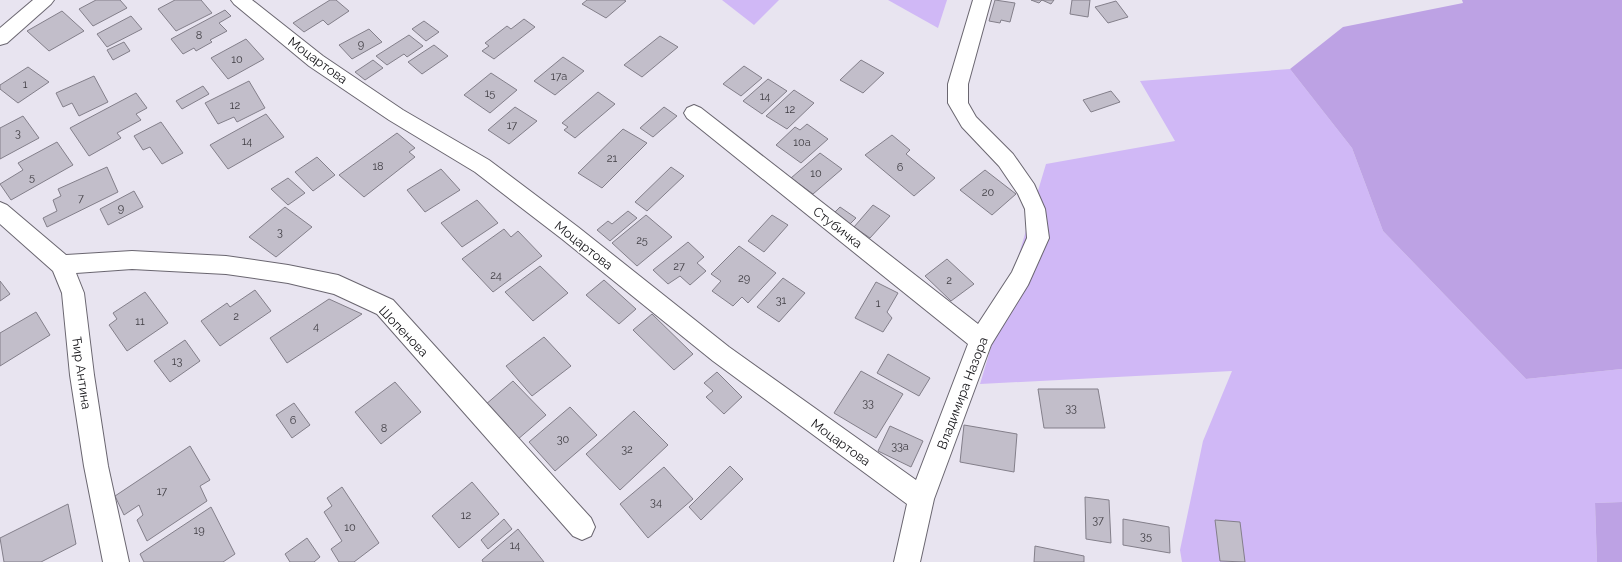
<svg xmlns="http://www.w3.org/2000/svg" width="1622" height="562" viewBox="0 0 1622 562" font-family="Raleway,sans-serif">
<rect width="100%" height="100%" fill="#e8e4f0"/>
<g fill="#d0b8f6">
<polygon points="722,0 779,0 754,25"/>
<polygon points="888,0 947,0 938,28"/>
<polygon points="1290,69 1352,148 1383,231 1526,379 1622,369 1622,502 1595,503 1597,562 1182,562 1180,550 1203,441 1232,371 980,384 1046,164 1175,141 1140,81"/>
</g>
<g fill="#bda2e4">
<polygon points="1462,0 1622,0 1622,369 1526,379 1383,231 1352,148 1290,69 1343,27 1463,3"/>
<polygon points="1622,502 1622,562 1597,562 1595,503"/>
</g>
<g fill="#c2beca" stroke="#837f8a">
<polygon points="96,0 120,0 127,8 93,26 79,9"/>
<polygon points="175,0 201,0 212,13 176,31 158,9"/>
<polygon points="330,0 336,0 349,11 328,25 323,20 304,32 293,23"/>
<polygon points="587,0 624,0 626,1 606,18 582,4"/>
<polygon points="995,0 1015,3 1010,22 1001,20 1000,23 989,21"/>
<polygon points="1031,0 1054,0 1051,4 1042,0 1039,3"/>
<polygon points="1072,0 1090,0 1088,17 1070,14"/>
<polygon points="1116,1 1128,17 1108,23 1095,7"/>
<polygon points="225,10 231,16 219,23 227,31 210,40 212,42 196,51 194,48 183,54 171,39"/>
<polygon points="62,11 84,31 49,51 27,31"/>
<polygon points="131,16 142,29 107,47 97,34"/>
<polygon points="524,19 535,27 494,59 482,51 489,46 485,43 507,26 511,29"/>
<polygon points="424,21 439,32 426,41 412,29"/>
<polygon points="369,29 382,42 352,59 339,45"/>
<polygon points="409,35 423,46 407,57 404,54 387,65 376,56"/>
<polygon points="660,36 678,47 642,77 624,65"/>
<polygon points="246,39 264,59 228,79 211,58"/>
<polygon points="124,42 130,51 113,60 107,50"/>
<polygon points="434,45 448,56 422,74 408,62"/>
<polygon points="563,57 584,71 555,95 534,81"/>
<polygon points="373,60 383,68 365,80 355,72"/>
<polygon points="861,60 884,73 863,93 840,80"/>
<polygon points="744,66 762,78 741,96 723,84"/>
<polygon points="28,67 49,82 18,103 0,89 0,85"/>
<polygon points="491,73 517,90 490,113 464,95"/>
<polygon points="94,76 108,102 79,116 72,103 63,107 56,93"/>
<polygon points="768,79 787,91 762,114 743,101"/>
<polygon points="249,81 265,108 237,122 234,117 218,124 205,103"/>
<polygon points="203,86 209,94 182,109 176,101"/>
<polygon points="794,90 814,103 787,129 766,116"/>
<polygon points="1111,91 1120,102 1091,112 1083,100"/>
<polygon points="598,92 615,104 575,138 564,130 568,127 562,123"/>
<polygon points="136,93 147,108 136,114 141,120 117,133 121,138 89,156 70,128"/>
<polygon points="515,107 537,121 509,144 488,130"/>
<polygon points="664,107 677,116 653,137 640,128"/>
<polygon points="266,114 284,137 228,169 210,145"/>
<polygon points="23,116 39,138 0,159 0,128"/>
<polygon points="161,122 183,153 162,164 150,147 143,150 134,136"/>
<polygon points="807,124 828,139 801,163 776,145 795,127 800,130"/>
<polygon points="623,129 647,143 602,188 578,173"/>
<polygon points="397,133 415,148 409,152 415,157 364,197 339,175"/>
<polygon points="892,135 910,150 906,154 935,178 914,196 865,155"/>
<polygon points="57,142 73,165 11,200 0,184 23,170 18,163"/>
<polygon points="820,153 842,169 813,194 791,178"/>
<polygon points="317,157 335,175 313,191 295,172"/>
<polygon points="107,167 118,192 47,227 43,218 57,211 53,200 61,196 58,189"/>
<polygon points="671,167 684,176 647,211 635,202"/>
<polygon points="441,169 460,190 425,212 407,190"/>
<polygon points="985,170 1016,194 992,215 960,190"/>
<polygon points="288,178 305,193 288,205 271,189"/>
<polygon points="134,191 143,207 108,225 100,209"/>
<polygon points="477,200 498,223 462,247 441,223"/>
<polygon points="873,205 890,216 870,238 854,227"/>
<polygon points="285,207 312,227 276,257 249,237"/>
<polygon points="840,207 856,218 848,226 833,214"/>
<polygon points="628,211 637,218 610,241 597,230 608,221 612,224"/>
<polygon points="646,215 672,237 637,266 612,243"/>
<polygon points="772,215 788,225 764,252 748,241"/>
<polygon points="504,229 511,237 518,231 542,256 493,292 462,259"/>
<polygon points="688,242 704,257 697,263 706,271 690,285 680,276 668,284 653,270"/>
<polygon points="739,246 776,273 748,303 742,297 733,306 712,291 721,281 711,274"/>
<polygon points="947,259 974,284 951,301 925,276"/>
<polygon points="540,266 568,293 533,321 505,292"/>
<polygon points="783,278 805,293 779,322 757,307"/>
<polygon points="604,280 636,309 619,324 586,295"/>
<polygon points="0,281 10,294 0,301"/>
<polygon points="876,282 898,293 887,312 892,318 883,332 855,318"/>
<polygon points="255,290 271,311 220,346 201,321 227,303 230,307"/>
<polygon points="145,292 168,323 127,351 109,325 117,319 113,313"/>
<polygon points="329,299 362,314 287,363 270,338"/>
<polygon points="36,312 50,335 0,366 0,333"/>
<polygon points="652,314 693,354 674,370 633,330"/>
<polygon points="544,337 571,366 532,396 506,366"/>
<polygon points="185,340 200,361 170,382 154,361"/>
<polygon points="888,354 930,378 919,396 877,373"/>
<polygon points="861,371 903,394 876,438 834,413"/>
<polygon points="717,372 742,397 724,414 706,397 713,391 704,383"/>
<polygon points="513,381 546,415 517,440 485,405"/>
<polygon points="395,382 421,412 381,444 355,412"/>
<polygon points="1038,389 1098,389 1105,428 1044,428"/>
<polygon points="294,403 310,425 292,438 276,415"/>
<polygon points="570,407 597,435 555,471 529,442"/>
<polygon points="634,411 668,445 620,490 586,454"/>
<polygon points="964,425 1017,434 1014,472 960,462"/>
<polygon points="890,426 923,441 911,467 878,451"/>
<polygon points="190,446 210,480 200,486 207,501 147,541 137,520 143,515 139,505 124,515 115,496"/>
<polygon points="730,466 743,479 701,520 689,507"/>
<polygon points="664,467 693,499 648,538 620,504"/>
<polygon points="472,482 499,514 459,548 432,516"/>
<polygon points="342,487 379,543 354,562 339,562 331,549 342,541 324,512 332,506 327,498"/>
<polygon points="1085,497 1109,500 1111,543 1086,539"/>
<polygon points="68,504 76,544 41,562 4,562 0,538"/>
<polygon points="211,507 235,554 223,562 144,562 140,554"/>
<polygon points="504,519 512,529 488,549 481,540"/>
<polygon points="1123,519 1169,527 1170,553 1123,545"/>
<polygon points="1215,520 1240,522 1245,562 1220,561"/>
<polygon points="518,529 544,562 483,562 482,560"/>
<polygon points="307,538 320,557 314,562 290,562 285,554"/>
<polygon points="1035,546 1084,556 1084,562 1034,562"/>
</g>
<g fill="none" stroke-linecap="round" stroke-linejoin="round">
<defs>
<g id="minor">
<polygon points="33,0 54,0 51,4 7,43 0,45 0,28"/>
<polygon points="231,0 252,0 323,56 403,110 489,160 578,227 729,347 916,480 968,344 687,118 684,113 687,108 694,105 701,108 978,324 1012,272 1027,238 1025,209 1018,194 999,166 962,127 948,103 948,84 973,0 991,0 968,84 968,103 976,117 1013,154 1034,184 1045,209 1049,238 1028,285 991,345 934,499 920,562 894,562 907,504 713,361 562,239 475,172 389,120 309,66 234,4"/>
<polygon points="0,202 7,205 66,255 132,251 226,256 288,265 338,275 393,300 591,518 595,527 591,536 582,540 573,536 377,314 334,294 288,283 226,274 132,269 76,273 84,293 94,375 108,466 129,562 103,562 84,466 70,375 62,293 53,271 0,224"/>
</g>
</defs>
<use href="#minor" stroke="#6a6670" stroke-width="2"/>
<use href="#minor" fill="#fff" fill-rule="evenodd"/>
</g>
<g text-anchor="middle" stroke-width="3" stroke-linejoin="round" paint-order="stroke">
<g font-size="11" fill="#403e44">
<text x="199" y="39">8</text>
<text x="361" y="48">9</text>
<text x="237" y="63">10</text>
<text x="559" y="80">17a</text>
<text x="25" y="88">1</text>
<text x="490" y="97">15</text>
<text x="765" y="100">14</text>
<text x="235" y="109">12</text>
<text x="790" y="113">12</text>
<text x="512" y="129">17</text>
<text x="18" y="137">3</text>
<text x="247" y="145">14</text>
<text x="802" y="146">10a</text>
<text x="612" y="162">21</text>
<text x="378" y="170">18</text>
<text x="900" y="171">6</text>
<text x="816" y="177">10</text>
<text x="32" y="181">5</text>
<text x="988" y="196">20</text>
<text x="81" y="202">7</text>
<text x="121" y="212">9</text>
<text x="280" y="236">3</text>
<text x="642" y="244">25</text>
<text x="679" y="270">27</text>
<text x="496" y="279">24</text>
<text x="744" y="282">29</text>
<text x="949" y="284">2</text>
<text x="781" y="304">31</text>
<text x="878" y="307">1</text>
<text x="236" y="320">2</text>
<text x="140" y="325">11</text>
<text x="316" y="330">4</text>
<text x="177" y="365">13</text>
<text x="868" y="407">33</text>
<text x="1071" y="412">33</text>
<text x="293" y="424">6</text>
<text x="384" y="432">8</text>
<text x="563" y="443">30</text>
<text x="900" y="450">33a</text>
<text x="627" y="453">32</text>
<text x="162" y="495">17</text>
<text x="656" y="506">34</text>
<text x="466" y="519">12</text>
<text x="1098" y="524">37</text>
<text x="350" y="531">10</text>
<text x="199" y="534">19</text>
<text x="1146" y="540">35</text>
<text x="515" y="549">14</text>
</g>
<g font-size="13" fill="#151418" stroke="#fff">
<text transform="translate(318 60) rotate(36)" y="5">Моцартова</text>
<text transform="translate(838 227) rotate(38)" y="5">Стубичка</text>
<text transform="translate(584 245) rotate(38)" y="5">Моцартова</text>
<text transform="translate(404 331) rotate(46)" y="5">Шопенова</text>
<text transform="translate(82 373) rotate(82)" y="5">Ћир Антина</text>
<text transform="translate(962 393) rotate(-69)" y="5">Владимира Назора</text>
<text transform="translate(841 442) rotate(36)" y="5">Моцартова</text>
</g>
</g>
</svg>
